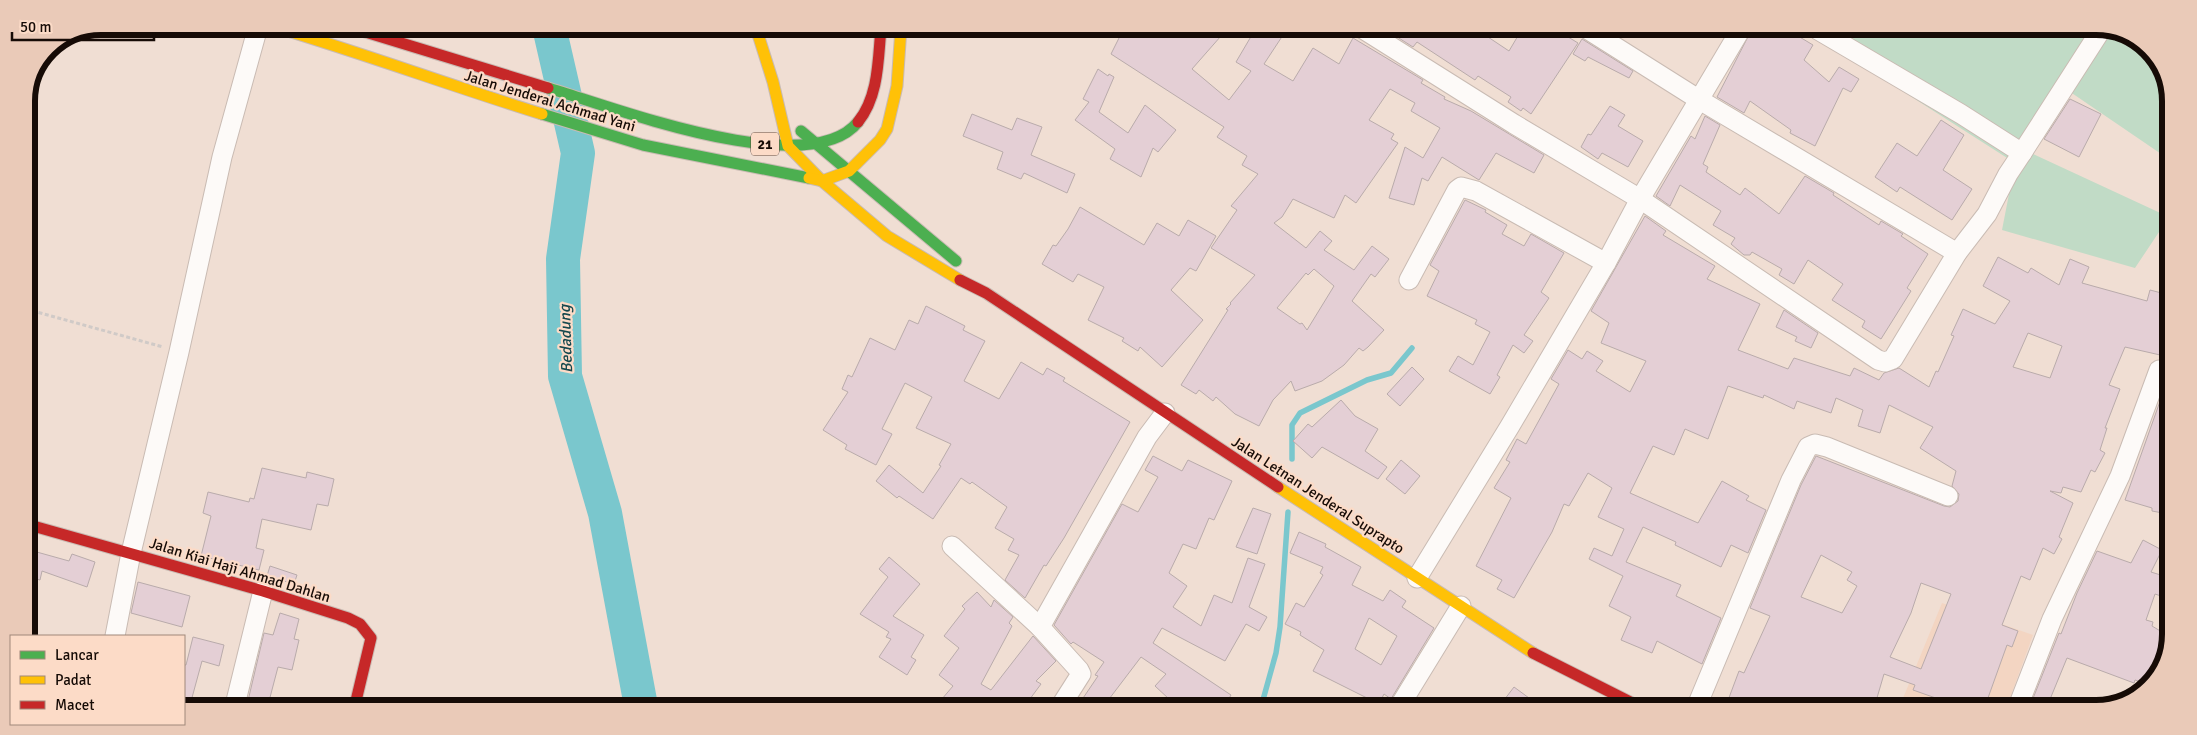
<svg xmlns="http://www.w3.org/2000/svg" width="2197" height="735" viewBox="0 0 2197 735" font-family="Signika,sans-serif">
<rect width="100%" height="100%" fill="#f0ded3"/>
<polygon fill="#f3d5c2" points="1942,603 2033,635 2006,709 1899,708"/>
<polygon fill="#c1dbc6" points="1807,30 2112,30 2111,33 2160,69 2171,96 2170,160 2060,85 2029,152 2169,217 2135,268 2002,230 2015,163"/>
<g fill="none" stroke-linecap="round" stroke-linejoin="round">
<g stroke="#7ac7cd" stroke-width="5.5">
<polyline points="1292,459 1292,425 1300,413 1367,380 1391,373 1412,348"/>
<polyline points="1261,707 1276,653 1280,627 1288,512"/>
</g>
<polyline stroke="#7ac7cd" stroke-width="34" points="549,27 578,153 563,259 565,376 605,513 641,706"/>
</g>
<g fill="#e4cfd5" stroke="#b9abab" fill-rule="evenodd">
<path d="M1124 28H1228L1192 69 1229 100 1251 71 1236 62 1256 28 1287 29 1264 64 1293 81 1313 48 1339 64 1353 38 1423 80 1421 83 1445 97 1444 99 1471 111 1544 155 1534 173 1496 153 1479 180 1442 157 1428 181 1422 178 1414 205 1389 198 1405 147 1423 158 1440 128 1411 111 1415 103 1390 89 1369 120 1394 134 1391 139 1398 143 1356 203 1345 195 1334 218 1293 199 1282 217 1274 223 1306 248 1320 231 1332 241 1324 250 1354 270 1372 246 1389 259 1375 277 1371 274 1352 301 1384 330 1368 347 1363 351 1359 348 1344 365 1322 381 1295 391 1291 381 1273 400 1259 426 1235 414 1216 397 1213 401 1199 390 1196 394 1181 385 1228 310 1226 309 1231 304 1230 303 1255 275 1211 248 1237 210 1231 206 1258 174 1242 165 1247 156 1217 137 1224 127 1111 54ZM1314 269 1334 286 1307 330 1302 323 1300 324 1277 308 1306 273 1308 275Z"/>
<polygon points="1395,29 1476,29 1509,51 1522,29 1555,29 1578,43 1531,114 1523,108 1521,111 1508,102 1511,97 1478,76 1475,80 1417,42 1413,47 1394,35 1398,30"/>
<polygon points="1752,29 1788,30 1813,45 1804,60 1829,82 1839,67 1859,79 1851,92 1843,88 1815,146 1790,133 1791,130 1750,101 1744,113 1717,97"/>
<polygon points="1582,39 1633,71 1629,78 1588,57 1585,61 1573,54"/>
<polygon points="1098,69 1108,76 1109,74 1114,77 1099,112 1128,133 1145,105 1176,130 1158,152 1153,148 1141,177 1110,159 1115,149 1075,120 1089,102 1083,99"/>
<polygon points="2070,99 2101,114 2079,157 2044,139"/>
<polygon points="1610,106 1625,115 1618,126 1643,141 1628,167 1602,153 1598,159 1581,147 1588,134 1591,135"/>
<polygon points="972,114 1012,130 1017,118 1042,127 1031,155 1075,174 1067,193 1024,173 1021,179 997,169 1003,152 963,136"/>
<polygon points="1705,116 1720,125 1703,164 1708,167 1706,172 1740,195 1745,188 1779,214 1805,176 1834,193 1833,195 1879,225 1881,221 1903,234 1901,236 1928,254 1907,288 1911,291 1881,339 1862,327 1865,321 1832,300 1843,284 1808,260 1794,284 1779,275 1782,269 1752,252 1750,255 1744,255 1731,244 1735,238 1713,225 1721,211 1680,185 1670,206 1656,196 1691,136 1695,139"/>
<polygon points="1941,120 1964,135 1943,170 1972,189 1952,220 1900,187 1897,192 1875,177 1897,143 1917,156"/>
<polygon points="1465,200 1486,210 1485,212 1507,225 1502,234 1524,246 1531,234 1564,253 1541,292 1549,298 1524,335 1533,341 1524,353 1513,345 1497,375 1500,377 1490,394 1449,371 1458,356 1473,365 1490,332 1475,324 1477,320 1427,296 1439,271 1430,265"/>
<polygon points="1080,207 1144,245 1157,223 1179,236 1188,220 1216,236 1196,271 1190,268 1171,290 1203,320 1162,367 1140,347 1138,351 1122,341 1124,338 1088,320 1104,287 1078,274 1073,282 1042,264 1053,245 1056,246 1068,229"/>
<path d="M1645 216 1666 231 1663 235 1715 266 1707 279 1760 304 1738 350 1788 369 1794 358 1850 376 1854 368 1879 380 1884 373 1899 368 1929 387 1936 371 1938 372 1954 336 1951 335 1963 309 1995 324 2010 301 1983 286 1998 257 2028 273 2031 268 2059 285 2070 259 2089 267 2082 283 2147 301 2150 290 2169 295V357L2125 347 2109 385 2120 389 2105 428H2107L2100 450 2105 453 2095 472 2091 470 2081 492 2063 487 2061 493 2050 491 2073 503 2059 537 2062 539 2054 554 2043 548 2030 580 2021 576 2002 625 2018 631 2012 647 2007 645 1984 709 1964 708 1913 690 1915 685 1884 674 1874 708H1852L1835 703 1833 708H1761L1749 702 1747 708H1741L1727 703 1739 671 1744 673 1770 616 1750 608 1801 485 1816 456 1944 506 1950 507 1958 501 1959 494 1952 486 1956 471 1920 448 1933 427 1889 405 1880 433 1858 426 1863 410 1836 398 1831 413 1797 401 1794 409 1764 395 1763 398 1728 386 1708 439 1685 429 1674 455 1653 446 1630 493 1698 523 1722 481 1749 496 1746 500 1766 510 1748 553 1731 545 1721 567 1675 545 1676 542 1643 527 1626 562 1681 585 1676 596 1721 618 1702 664 1657 641 1652 653 1621 640 1631 617 1609 606 1623 576 1589 559 1594 548 1612 556 1624 529 1598 517 1612 488 1588 473 1569 506 1564 504 1552 532 1514 598 1497 589 1502 580 1476 566 1511 498 1494 488 1510 462 1506 460 1517 439 1526 444 1559 384 1551 379 1568 350 1582 359 1587 351 1603 361 1596 371 1630 392 1646 361 1601 343 1609 323 1591 311ZM2028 333 2062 346 2050 378 2013 367ZM1821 555 1852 572 1847 580 1857 586 1842 613 1801 597ZM1921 583 1951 594 1921 669 1890 657 1911 613Z"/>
<polygon points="926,306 965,326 963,330 985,341 964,381 999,399 1021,362 1043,375 1047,368 1065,378 1063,381 1130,422 1064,538 1046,566 1044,565 1025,598 1005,580 1019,555 1008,550 1014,539 995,528 1007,507 972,482 970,484 961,478 933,519 899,496 897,498 876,481 889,465 923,493 941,466 939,465 951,444 916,428 932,397 905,383 882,429 892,434 876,465 845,449 847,445 823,430 848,392 842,389 848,375 852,377 870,338 895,350 909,320 918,324"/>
<polygon points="1784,310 1818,333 1811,348 1795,341 1797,337 1776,327"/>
<polygon points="1412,367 1424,379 1400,406 1387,394"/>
<polygon points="2169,376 2168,477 2168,514 2152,511 2152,508 2125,500"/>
<polygon points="1341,400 1355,416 1378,429 1365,451 1387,467 1378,479 1322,447 1312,458 1293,441 1308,424 1312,427"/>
<polygon points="1153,456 1182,471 1188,460 1232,481 1214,520 1209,518 1196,549 1183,544 1169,573 1187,586 1173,607 1201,626 1214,595 1232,603 1248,558 1265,564 1249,607 1267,617 1259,631 1246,624 1225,661 1162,628 1153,643 1231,695 1224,707 1162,707 1169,699 1155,686 1166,674 1141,657 1103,707 1077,707 1098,676 1095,675 1104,662 1073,642 1071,644 1054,625 1122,504 1138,512 1158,477 1145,470"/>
<polygon points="1401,460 1420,476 1405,494 1386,479"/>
<polygon points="262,468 306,478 307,472 334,479 328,506 317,504 311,530 262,519 256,548 264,550 259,570 201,556 211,516 203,513 208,492 249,502 250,498 254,499"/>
<polygon points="1253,508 1271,514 1257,554 1236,547"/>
<path d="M1299 532 1326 544 1325 547 1361 567 1352 585 1383 601 1390 590 1406 601 1402 607 1434 628 1391 699 1384 694 1379 704 1313 671 1324 650 1300 635 1301 632 1285 624 1296 603 1304 607 1323 575 1320 573 1323 567 1290 553ZM1369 618 1397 636 1381 665 1355 649Z"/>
<polygon points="2143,540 2162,550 2151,572 2167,577 2167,598 2155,594 2146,620 2153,622 2152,626 2167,635 2167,657 2148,684 2135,680 2134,683 2067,658 2046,709 2030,706 2059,633 2061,634 2077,593 2097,551 2131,563"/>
<polygon points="26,549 69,561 72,554 95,562 87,587 42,571 40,580 26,576"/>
<polygon points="889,557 920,584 893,616 924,635 911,657 916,660 907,675 879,657 891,639 886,637 889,632 860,614 888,577 879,569"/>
<polygon points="270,566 297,575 294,584 267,576"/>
<polygon points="138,582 190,596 182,627 131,613"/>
<polygon points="977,592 991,607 994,600 1013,617 1009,623 1012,626 981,684 991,690 1033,636 1056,661 1036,681 1041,684 1024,707 936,706 953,686 939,675 959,648 944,636 965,609 962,606"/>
<polygon points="280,613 299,619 294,639 299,640 292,670 278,667 268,705 247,705 264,633 273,635"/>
<polygon points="193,637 224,645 219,666 202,661 190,705 184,705 184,665 186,665"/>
<polygon points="1514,687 1529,698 1521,708 1498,708"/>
</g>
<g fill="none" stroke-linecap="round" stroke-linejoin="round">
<defs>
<g id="street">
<polyline points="1363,29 1514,124 1640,199 1878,360 1885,362 1893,359 1957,253 1987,214 2008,174 2022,153 1961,114 1818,30"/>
<polyline points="1587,29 1698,99 1957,253"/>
<polyline points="2022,153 2101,30"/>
<polyline points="1409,280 1457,190 1461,187 1476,191 1606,263"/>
<polyline points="952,546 1040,627"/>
<polyline points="1417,578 1510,426 1606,263 1640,199 1741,29"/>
<polyline points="115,636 131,553 179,352 222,157 258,27"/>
<polyline points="235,705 263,591"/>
<polyline points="1060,707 1081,674 1079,670 1040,627 1147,437 1165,413"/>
<polyline points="1399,707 1461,606"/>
<polyline points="1696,708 1791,480 1808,447 1815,444 1827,447 1948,496"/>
<polyline points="2017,709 2052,619 2120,476 2159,370"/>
</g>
<g id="fast">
<path d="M548 88C613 107 809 183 858 122"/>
<polyline points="542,114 643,145 809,178"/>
<polyline points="801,131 956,261"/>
</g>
<g id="slow">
<path d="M275 27C365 54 452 86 542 114"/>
<polyline points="756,28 773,82 788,146 822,181 887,236 960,280"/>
<polyline points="809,178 822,181 849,171 880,140 887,129 897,86 901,28"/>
<polyline points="1278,487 1533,653"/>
</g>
<g id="jam">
<polyline points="349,27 548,88"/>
<path d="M858 122C879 96 878 59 881 28"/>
<polyline points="960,280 986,293 1278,487"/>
<polyline points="26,524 263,591 348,618 360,624 371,638 355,705"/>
<polyline points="1533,653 1642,708"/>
</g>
</defs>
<use href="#street" stroke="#c9bbb3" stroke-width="21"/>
<use href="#fast" stroke="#c9bbb3" stroke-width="13"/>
<use href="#slow" stroke="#c9bbb3" stroke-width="13"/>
<use href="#jam" stroke="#c9bbb3" stroke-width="13"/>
<polyline stroke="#d0cac7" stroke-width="3" stroke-dasharray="4 2.5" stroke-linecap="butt" points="26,309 163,347"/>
<use href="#street" stroke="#fdfaf8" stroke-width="19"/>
<use href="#fast" stroke="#4caf50" stroke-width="11"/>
<use href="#slow" stroke="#ffc107" stroke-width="11"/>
<use href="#jam" stroke="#c62828" stroke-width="11"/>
</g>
<g text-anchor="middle" stroke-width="4.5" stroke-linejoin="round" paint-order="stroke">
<rect fill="#fcdbc7" stroke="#5b4940" stroke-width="1" x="751" y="132.5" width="28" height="23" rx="4"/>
<g font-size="14" font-weight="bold" fill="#160b06">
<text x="765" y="149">21</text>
</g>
<g font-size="15" fill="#160b06" stroke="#fcdbc7">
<text transform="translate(550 101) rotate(17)" y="5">Jalan Jenderal Achmad Yani</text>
<text transform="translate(1318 495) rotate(33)" y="5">Jalan Letnan Jenderal Suprapto</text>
<text transform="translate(240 570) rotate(17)" y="5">Jalan Kiai Haji Ahmad Dahlan</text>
</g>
<g font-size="16" font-style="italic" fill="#15484e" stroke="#fcdbc7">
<text transform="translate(565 339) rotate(-92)" y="6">Bedadung</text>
</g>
</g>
<path d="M0 0H2197V735H0ZM101 35H2096A66 66 0 0 1 2162 101V634A66 66 0 0 1 2096 700H101A66 66 0 0 1 35 634V101A66 66 0 0 1 101 35Z" fill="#eacab8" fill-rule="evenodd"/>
<path fill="none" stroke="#160b06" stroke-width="6" d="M101 35H2096A66 66 0 0 1 2162 101V634A66 66 0 0 1 2096 700H101A66 66 0 0 1 35 634V101A66 66 0 0 1 101 35Z"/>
<rect x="10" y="635" width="175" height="90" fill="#fcdbc7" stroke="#a0887a"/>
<rect x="20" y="651" width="25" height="8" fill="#4caf50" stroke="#a0887a"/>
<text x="55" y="660" font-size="15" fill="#160b06">Lancar</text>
<rect x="20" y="676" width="25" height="8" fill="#ffc107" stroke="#a0887a"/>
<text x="55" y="685" font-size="15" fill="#160b06">Padat</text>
<rect x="20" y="701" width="25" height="8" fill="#c62828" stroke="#a0887a"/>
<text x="55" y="710" font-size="15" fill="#160b06">Macet</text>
<path d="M12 32v8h142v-8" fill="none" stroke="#160b06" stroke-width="2.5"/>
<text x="20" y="32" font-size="15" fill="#160b06" stroke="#fcdbc7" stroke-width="4" paint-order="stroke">50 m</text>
</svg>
